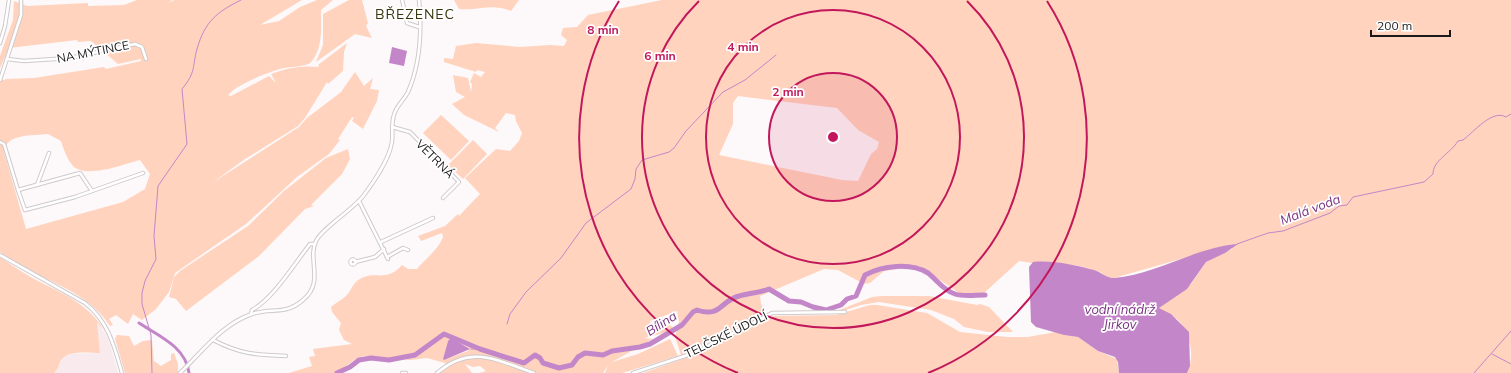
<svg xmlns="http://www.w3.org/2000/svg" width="1511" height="373" viewBox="0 0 1511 373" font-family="Mulish,sans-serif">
<rect width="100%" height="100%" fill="#fdf8f9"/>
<polygon fill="#f9ebed" points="97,321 108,338 118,373 55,373 62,359 69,354 100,353"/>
<g fill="#ffd3bd" fill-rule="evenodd">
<path d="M137 0H172L169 3 174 0H302L260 25 279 21 300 7 317 0H333L321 10C321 27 323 47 312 61 307 68 289 66 280 69 266 73 238 84 228 95L231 96 269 76 276 83 271 74C286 68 303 65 319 67L318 65 347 43 344 52 343 71 328 84 327 82 305 118 298 126 245 159 212 183 299 127 307 118 341 92 355 72 364 86 373 78 370 89 379 90 377 101 363 129 352 121 354 118 352 117 338 139 340 140 329 154 297 177 246 224 175 273 169 292 156 309 142 320 133 314 128 324 116 315 109 319 113 325 110 326C84 286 35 280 0 252V79L4 80 6 79 34 78 104 67 106 69 141 61V59L118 64 91 41 78 42 77 40 9 48 0 68V56L13 20 14 1 27 6 88 3V6L124 5ZM48 134 61 141C64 150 67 159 73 166 87 179 124 164 140 160L150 174 145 189 123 202 26 229 4 152C6 133 32 136 48 134Z"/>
<polygon points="349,0 362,0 368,23 366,26 372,38 355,34 316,62 323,45 323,14"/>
<path d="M454 0H519L511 11C492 3 479 11 459 9Z"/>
<path d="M662 0H1511V373H1187C1195 357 1191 336 1180 322 1174 315 1166 313 1159 308L1191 284 1206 262 1232 249 1233 244 1114 278 1107 277 1100 272 1080 266 1045 262 1032 263 1019 261 984 293H959L919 266 884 271 870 283 864 284 838 270 824 269 760 296 761 304 765 312 685 354 681 355 675 337 679 322 677 311 650 321 652 327 639 332 657 326 658 330 669 324 673 328 664 333 644 338 653 339 612 362 638 354 670 339 678 356 622 373H605L608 365 603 373H479L486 371 480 366 473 367 465 364 472 373H440L448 367 445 363 427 358 410 360 363 356 354 360 337 373H289L312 366 309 357 315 356 313 349 352 344 344 340 339 330 341 323 332 312 331 307C335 303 342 300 346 296 351 291 353 282 360 279 376 270 386 283 402 265L408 269H417C426 258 438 250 443 237L442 233 421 241 418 236 445 226 458 214 459 216 480 194 465 178 496 149 510 151 519 141 522 133 516 121 515 115 506 113 495 128 499 132 464 115 452 104 465 97 456 92 453 75 468 78 471 92 472 84 470 82 474 73 481 77 485 72 477 70 476 72 444 62V58L453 59 456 46 476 43 520 47 550 45 564 46 567 40 561 35 563 28 577 27 588 15ZM738 96 837 108 858 130 879 142 877 149 871 154 858 181 842 180 719 155 733 124V103ZM455 340 469 348 468 351 443 360 448 341Z"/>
<polygon points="441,115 469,141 451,160 423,133"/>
<polygon points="473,140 487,154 463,179 448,165"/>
<polygon points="348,149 350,159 342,174 311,205 314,206 305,209 259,256 186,311 176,299 169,297 174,277 180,271 248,226 284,191 326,158"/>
<path d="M0 257C13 266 26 275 40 282 66 295 89 305 105 331L97 322 100 353C90 353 69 350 62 359 58 364 59 369 54 373H0Z"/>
<polygon points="882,296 929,296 977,305 980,304 989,307 1013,332 988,332 964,327 954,319 931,310 879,302 861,305 837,313 837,311 872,297"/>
<polygon points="870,305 877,305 927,313 960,332 1007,337 1028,337 1056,332 1064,335 1078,337 1098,351 1117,359 1119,373 643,373 697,354 774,316 836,315"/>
<polygon points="117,335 129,336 134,346 143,341 152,340 154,361 161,366 171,360 171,354 174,353 178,364 178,373 125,373 115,339"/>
</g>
<g fill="#c387c9">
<polygon points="392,47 407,51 404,66 389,63"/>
<path d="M1238 244 1225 253 1206 262 1187 289 1159 308 1171 314 1189 332 1190 366 1187 373H1119L1118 362 1115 357 1098 351 1078 337 1064 335 1036 327 1031 322 1029 267 1033 262C1053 260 1075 265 1094 270 1101 272 1106 278 1114 278 1155 275 1196 247 1238 244Z"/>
<polygon points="451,338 470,349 444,360 443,359 448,341"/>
</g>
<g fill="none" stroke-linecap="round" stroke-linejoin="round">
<g stroke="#c387c9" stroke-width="1">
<path d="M1237 244 1268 233 1283 231 1330 213 1339 206 1347 205 1353 197 1424 182 1433 174C1433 160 1450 154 1458 141L1463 140C1474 132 1492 109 1506 117L1511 114"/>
<polyline points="507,324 510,314 526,292 561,258 586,223 631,189 635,179 636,169 642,160 669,152 674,148 686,131 723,92 745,80 776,55"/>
<polyline points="471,349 480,349"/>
<polyline points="1492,354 1511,364"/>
<path d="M152 373 151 335 142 304V293L145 281 156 259 154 236 158 186 187 144 182 89C196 72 192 68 197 49 205 21 217 12 241 0"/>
<polyline points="1474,373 1511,331"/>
</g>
<path stroke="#c387c9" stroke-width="3" d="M139 323C159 336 186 347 189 373"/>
<path stroke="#c387c9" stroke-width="5" d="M337 373 350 367 359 360 371 358 389 360 415 355 444 334 480 349 524 363 535 355 540 358 543 363 559 368 572 365 578 357 585 353 603 355 612 351 640 347 650 344 682 325 693 312 697 310C721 318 720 301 739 296 749 293 759 293 769 289L789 301 801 302 813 307 826 310 841 305 847 299 856 296 865 275C882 266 910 262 928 273 937 280 943 290 955 294 964 297 975 295 985 295"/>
<defs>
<g id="minor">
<polyline points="402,0 405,12 419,12"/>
<polyline points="405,12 407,23 419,27"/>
<polyline points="0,43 5,26 9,0"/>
<polyline points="7,59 24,61 70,58 135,44 142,47 146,59"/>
<polyline points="0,80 21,15 21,0"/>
<polyline points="392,127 410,132 459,182 443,198"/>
<polyline points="0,142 4,144 18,190 80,173 92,191"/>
<polyline points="37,185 49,153"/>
<polyline points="18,190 25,210 75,197 143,173"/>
<polyline points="359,201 388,259"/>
<polyline points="381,242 433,218"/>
<path d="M0 255 85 303C108 321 114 345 122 373"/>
<polyline points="387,257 403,248 408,250"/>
<circle cx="353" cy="262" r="2.5"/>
<polyline points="355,262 375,257 384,249"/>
<path d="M251 314 252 310C273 299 295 263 310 244H315"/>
<path d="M213 340C240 354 256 355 286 356"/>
<path d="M180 373C202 352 222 324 252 314 271 307 285 316 303 300 325 282 307 260 316 241 322 228 353 210 364 195 375 180 389 160 392 142 393 133 391 123 394 115 396 106 404 100 408 92 421 62 422 31 419 0"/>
<polyline points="402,373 406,373"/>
<path d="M437 373C471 344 496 360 534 373"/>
<polyline points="633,373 694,353 772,313 845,312"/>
</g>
</defs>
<use href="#minor" stroke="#cfcacb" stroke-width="4.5"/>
<use href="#minor" stroke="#fff" stroke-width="2.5"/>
</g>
<circle cx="833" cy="137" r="64" fill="#c2185b" fill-opacity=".12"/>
<g fill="none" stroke="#c2185b" stroke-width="2">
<circle cx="833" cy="137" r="64"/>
<circle cx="833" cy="137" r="127"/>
<path d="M967 1A191 191 0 1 1 699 1"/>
<path d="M738 373A254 254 0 0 1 619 1M1047 1A254 254 0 0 1 928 373"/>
</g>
<g text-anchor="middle" stroke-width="3.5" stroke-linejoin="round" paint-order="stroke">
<g font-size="12" fill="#1a1819" stroke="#fff">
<text transform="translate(93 52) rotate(-11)" y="4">NA MÝTINCE</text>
<text transform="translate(435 159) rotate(45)" y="4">VĚTRNÁ</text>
<text transform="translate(726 335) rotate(-26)" y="4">TELČSKÉ ÚDOLÍ</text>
</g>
<g font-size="13" font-style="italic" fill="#793282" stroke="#fff">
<text transform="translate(1310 209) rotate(-21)" y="5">Malá voda</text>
<text x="1120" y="314">vodní nádrž<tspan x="1120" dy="15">Jirkov</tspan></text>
<text transform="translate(661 323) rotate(-32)" y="5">Bílina</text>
</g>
<g font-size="14" letter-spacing="1" fill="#36370e" stroke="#fff">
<text x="415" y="19">BŘEZENEC</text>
</g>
</g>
<circle cx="833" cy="137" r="6" fill="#c2185b" stroke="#fff" stroke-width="2"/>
<g font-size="12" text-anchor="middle" font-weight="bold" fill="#c2185b" stroke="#fff" stroke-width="3.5" stroke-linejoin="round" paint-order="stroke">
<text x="603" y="34">8 min</text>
<text x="743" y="51">4 min</text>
<text x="660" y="60">6 min</text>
<text x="788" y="96">2 min</text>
</g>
<path d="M1371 30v6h79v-6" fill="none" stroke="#1a1819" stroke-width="2"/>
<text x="1377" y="30" font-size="12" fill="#1a1819" stroke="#ffffff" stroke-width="3" paint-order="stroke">200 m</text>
</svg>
